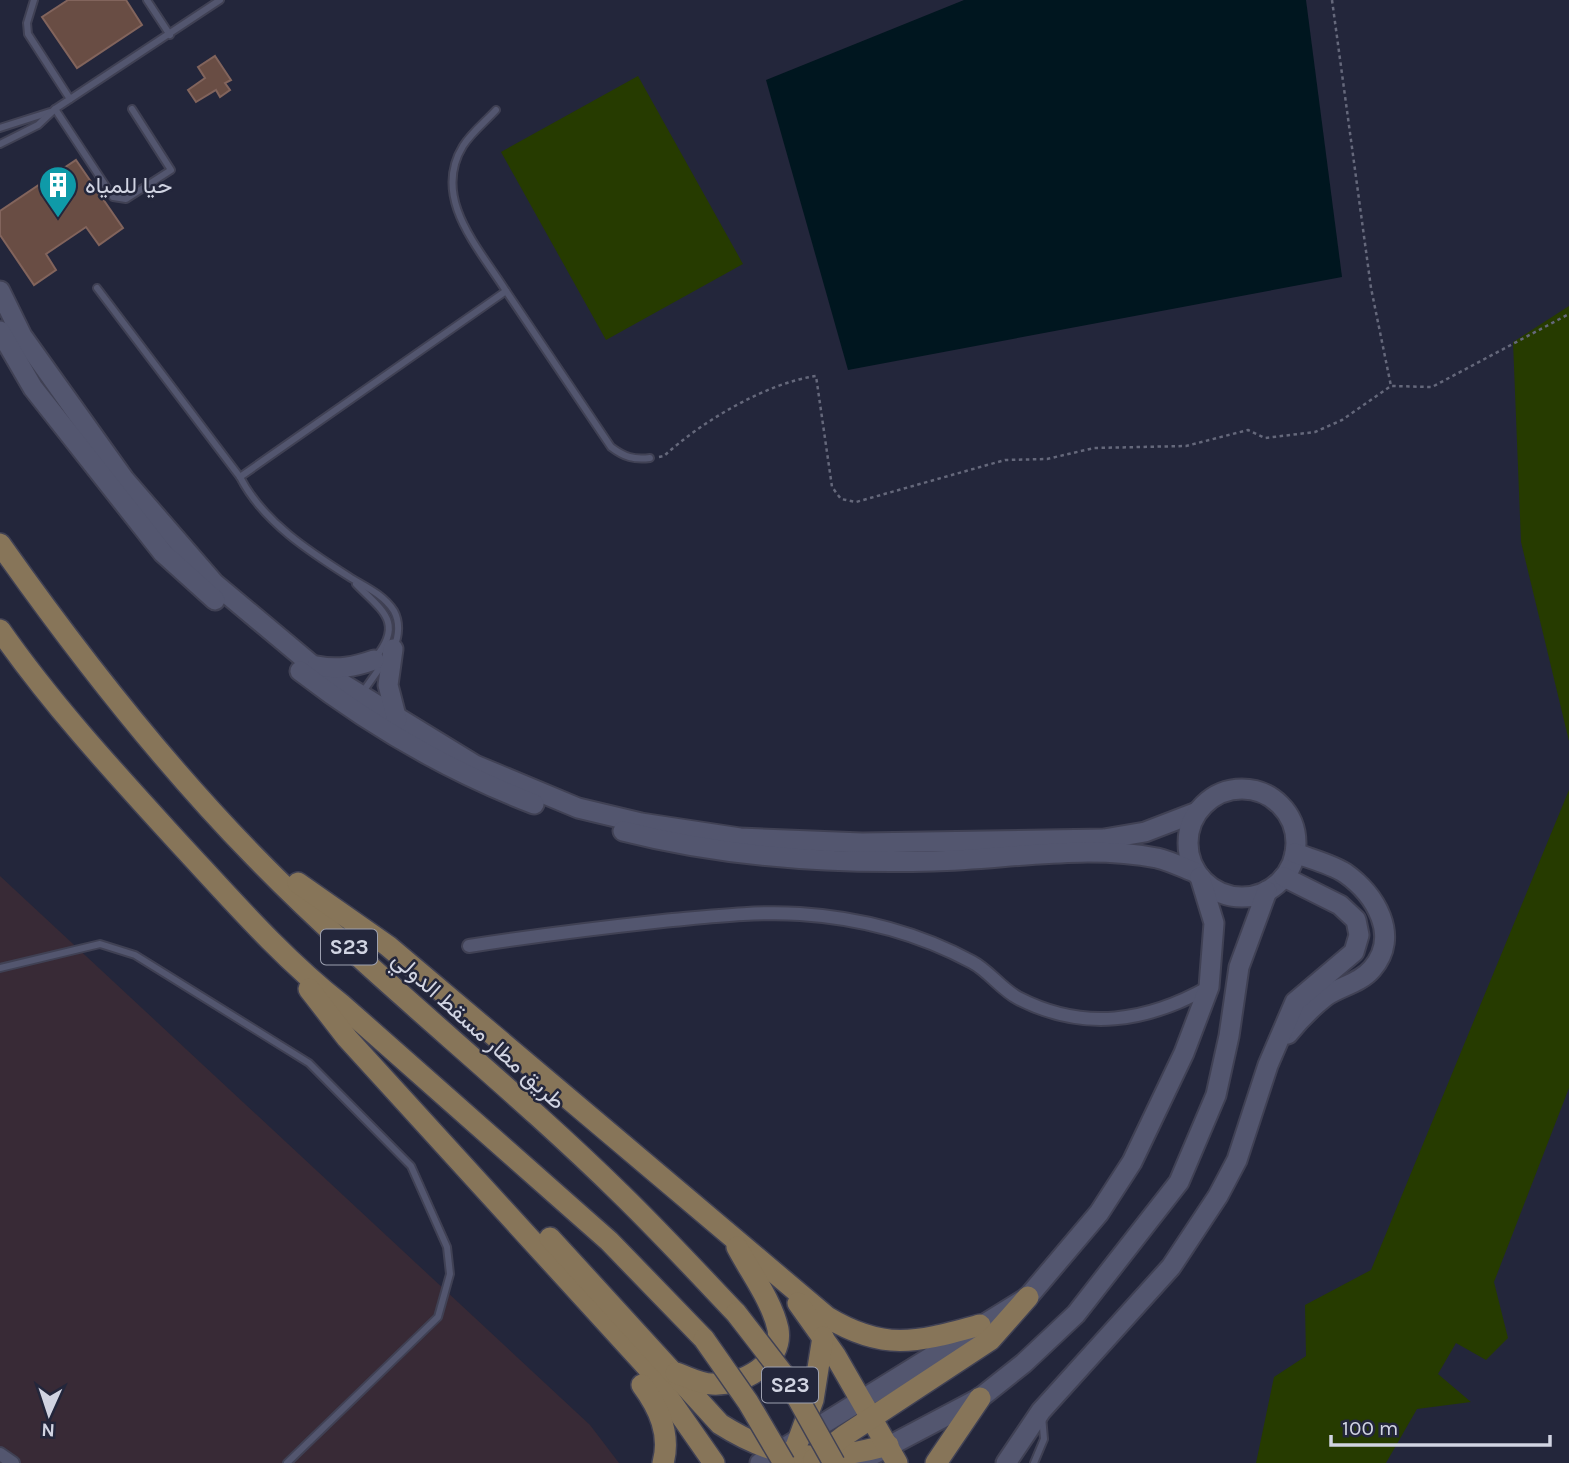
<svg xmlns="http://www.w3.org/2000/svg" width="1569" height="1463" viewBox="0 0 1569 1463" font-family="Karla,Vazirmatn,sans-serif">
<rect width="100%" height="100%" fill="#23263b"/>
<polygon fill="#382a36" points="0,876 590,1425 619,1463 0,1463"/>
<g fill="#263b00">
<polygon points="638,76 743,264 606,340 501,152"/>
<polygon points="1569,306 1569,741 1521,542 1513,342"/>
<polygon points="1569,790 1569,1088 1494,1282 1508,1338 1486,1360 1456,1343 1438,1374 1471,1402 1417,1409 1386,1463 1256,1463 1274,1377 1306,1356 1305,1305 1371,1270"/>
</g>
<polygon fill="#00161f" points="964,0 1306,0 1342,277 848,370 766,80"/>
<g fill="#694d44" stroke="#82645c" stroke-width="2">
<polygon points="68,0 126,0 142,25 77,68 42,17"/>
<polygon points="215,56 231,80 225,83 230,90 220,97 216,90 196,102 188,90 205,78 198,67"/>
<polygon points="76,160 123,228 99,245 86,227 46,254 56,270 34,285 0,235 0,211"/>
</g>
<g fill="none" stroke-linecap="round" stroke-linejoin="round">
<defs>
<g id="lane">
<polyline points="34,0 27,23 28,34 70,99"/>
<polyline points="147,0 170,35"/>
<polyline points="55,109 113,197 126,199 171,170 132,109"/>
<polyline points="0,128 50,112"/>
<polyline points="0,144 38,125 55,109 220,0"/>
<path d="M97 288 240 477C263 522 310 552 351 578 366 587 384 595 394 611 400 622 399 636 394 647"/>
<path d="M506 291 611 447C624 457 634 460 650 458"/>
<path d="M240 477 506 291C479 248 431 198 463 146 471 133 486 121 496 110"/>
<path d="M356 584C381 610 405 622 375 658"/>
<polyline points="362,693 384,662"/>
<polyline points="0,968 100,944 135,955 309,1063 411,1166 447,1247 450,1274 438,1317 287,1463"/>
<polyline points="1034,1463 1044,1439 1042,1416"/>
</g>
<g id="street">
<path d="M469 946C533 936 598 928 663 921 708 917 755 911 800 914 862 918 918 933 972 962 989 971 1001 989 1018 998 1084 1032 1147 1022 1209 987"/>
<polyline points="0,1454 13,1463"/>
</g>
<g id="secondary">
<polyline points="0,291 22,336 124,479 214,583 312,665 475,765 578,808 641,823 740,838 862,843 1104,839 1145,832 1197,812"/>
<polyline points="0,331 33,388 163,553 215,600"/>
<polyline points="393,649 388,685 397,720"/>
<path d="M317 666C338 670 354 667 374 660"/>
<path d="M300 671C371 726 449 771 534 804"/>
<circle cx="1242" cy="843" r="54"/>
<path d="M623 831C725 857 829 864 934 861 1007 859 1085 844 1157 858 1170 861 1184 868 1197 873"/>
<path d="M1288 1034C1299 1020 1312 1007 1326 996 1341 986 1360 983 1372 969 1401 936 1375 894 1345 873 1331 864 1311 859 1295 853"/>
<polyline points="760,1463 1028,1297 1099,1213 1132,1162 1184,1053 1209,987 1214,923 1200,877"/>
<polyline points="857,1463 980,1398 1024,1363 1076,1314 1179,1182 1216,1095 1229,1036 1239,967 1267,891"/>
<polyline points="1006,1463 1041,1411 1171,1267 1218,1196 1237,1160 1268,1065 1295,1002 1354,952 1359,935 1356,920 1340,905 1284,877"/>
</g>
<g id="primary">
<path d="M0 544C77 653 160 760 254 856 370 975 502 1077 621 1194 660 1232 698 1273 736 1313"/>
<path d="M0 630C53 706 117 775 179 843 231 899 282 958 342 1005L609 1241 704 1339"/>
<path d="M298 883 388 946 827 1317C885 1352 917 1342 980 1325"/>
<polyline points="309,989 347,1038 647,1367 714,1463"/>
<path d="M550 1238 720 1424C780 1462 821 1463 888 1445"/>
<polyline points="798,1303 835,1355 897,1463"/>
<path d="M676 1373C688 1377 700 1384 712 1384 741 1386 784 1363 778 1329 772 1301 750 1272 737 1247"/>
<path d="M642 1385C659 1408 671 1434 663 1463"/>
<polyline points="814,1459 844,1436 990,1340 1028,1297"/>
<polyline points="790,1463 813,1400 823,1337"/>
<polyline points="936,1463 980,1398"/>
</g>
</defs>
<use href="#lane" stroke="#404154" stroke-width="10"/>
<use href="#street" stroke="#404154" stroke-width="16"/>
<use href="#secondary" stroke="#404154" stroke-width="23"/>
<use href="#primary" stroke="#404154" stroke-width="24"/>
<g stroke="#65687b" stroke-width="2.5" stroke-dasharray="3.5 3.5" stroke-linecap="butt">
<polyline points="1332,0 1371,288 1391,386"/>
<path d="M659 457 664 456C701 422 766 383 816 376L832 487 841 499 856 502 1005 460 1047 459 1094 448 1186 446 1248 430 1265 438 1315 432 1342 420 1391 386 1432 387 1569 314"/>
</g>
<use href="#lane" stroke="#53566f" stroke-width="6"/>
<use href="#street" stroke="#53566f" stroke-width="12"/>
<use href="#secondary" stroke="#53566f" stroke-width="19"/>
<use href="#primary" stroke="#877559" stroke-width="21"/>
<defs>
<g id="primary-bridge">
<polyline points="736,1313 787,1379 834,1463"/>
<polyline points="704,1339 748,1402 784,1463"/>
</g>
</defs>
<use href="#primary-bridge" stroke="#404154" stroke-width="24" stroke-linecap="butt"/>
<use href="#primary-bridge" stroke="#877559" stroke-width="21"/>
</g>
<defs>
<symbol id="building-pin" viewBox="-11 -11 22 30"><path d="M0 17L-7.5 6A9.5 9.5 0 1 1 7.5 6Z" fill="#0f9aa8" stroke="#23263b"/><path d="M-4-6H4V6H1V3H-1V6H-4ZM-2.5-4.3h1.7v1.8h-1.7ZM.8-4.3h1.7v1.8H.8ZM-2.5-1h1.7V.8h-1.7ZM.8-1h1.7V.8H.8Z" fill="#fff"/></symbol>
</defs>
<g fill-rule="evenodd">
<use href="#building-pin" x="36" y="163" width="44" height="60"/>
</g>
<g text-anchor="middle" stroke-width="5" stroke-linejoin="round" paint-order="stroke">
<g fill="#23263b" stroke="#9da0b0" stroke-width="2">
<rect x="321" y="929.5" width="56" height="35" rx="5"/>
<rect x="762" y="1367.5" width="56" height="35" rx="5"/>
</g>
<g font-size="21" font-weight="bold" fill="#d1d4e2">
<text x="349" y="954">S23</text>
<text x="790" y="1392">S23</text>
</g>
<g font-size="23" fill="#d1d4e2" stroke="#23263b" text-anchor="start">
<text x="85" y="193">حيا للمياه</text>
</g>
<g font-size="23" fill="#d1d4e2" stroke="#23263b">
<text transform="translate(479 1030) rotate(42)" y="8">طريق مطار مسقط الدولي</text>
</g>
</g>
<g transform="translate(49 1414) rotate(183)" stroke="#23263b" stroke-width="5" paint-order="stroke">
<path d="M0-5L12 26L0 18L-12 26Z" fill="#d1d4e2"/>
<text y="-10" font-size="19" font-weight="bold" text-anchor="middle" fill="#d1d4e2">N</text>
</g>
<path d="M1331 1435v10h219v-10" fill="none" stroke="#d1d4e2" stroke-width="3.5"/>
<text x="1342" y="1435" font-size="21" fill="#d1d4e2" stroke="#23263b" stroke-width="5" paint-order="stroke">100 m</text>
</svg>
